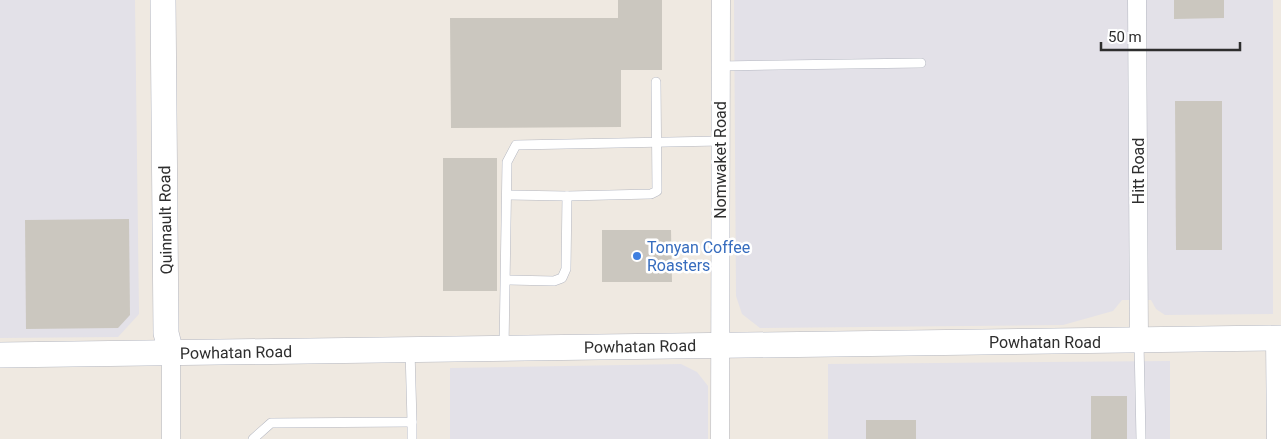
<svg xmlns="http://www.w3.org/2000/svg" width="1281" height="439" viewBox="0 0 1281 439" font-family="Roboto,sans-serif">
<rect width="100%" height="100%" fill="#efe9e1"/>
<g fill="#e3e1e8">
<polygon points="0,0 135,0 139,314 118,337 0,338"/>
<polygon points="734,0 1273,0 1273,314 1165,315 1156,309 1151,300 1122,300 1113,311 1063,325 760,328 742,314 736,296"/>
<polygon points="1170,361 1170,439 828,439 828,364"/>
<polygon points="681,364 697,372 708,386 708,439 450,439 450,368"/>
</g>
<g fill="#cbc7bf">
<polygon points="618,0 662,0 662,70 621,70 621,127 451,128 450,18 618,18"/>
<polygon points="1174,0 1224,0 1224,18 1174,19"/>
<polygon points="1175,101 1222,101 1222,250 1176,250"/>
<rect x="443" y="158" width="54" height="133"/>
<polygon points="129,219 130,315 118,328 26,329 25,220"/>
<polygon points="602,230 671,230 672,282 602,282"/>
<rect x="1091" y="396" width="36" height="43"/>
<rect x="866" y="420" width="50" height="19"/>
</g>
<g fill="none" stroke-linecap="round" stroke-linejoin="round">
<defs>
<g id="lane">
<polyline points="720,66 921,63"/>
<polyline points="567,196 651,194 657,191 656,82"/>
<polyline points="506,280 554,281 562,278 566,269 567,196 507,195"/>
<polyline points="1139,342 1141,439"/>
<polyline points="504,348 507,162 516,145 720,141"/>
<polyline points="412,422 412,439"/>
<polyline points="253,439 271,423 412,422 410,350"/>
</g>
<g id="street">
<polyline points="1137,0 1139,341"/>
<polyline points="1275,338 1276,439"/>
<polyline points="171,353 171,439"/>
<polyline points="720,439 721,0"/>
</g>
<g id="secondary">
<polyline points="163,0 166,333 171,353"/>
<polyline points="0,355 1281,338"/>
</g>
</defs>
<use href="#lane" stroke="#b4b7c1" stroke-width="10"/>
<use href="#street" stroke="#b4b7c1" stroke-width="19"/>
<use href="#secondary" stroke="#b4b7c1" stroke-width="26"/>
<use href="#lane" stroke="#fff" stroke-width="9"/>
<use href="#street" stroke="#fff" stroke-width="18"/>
<use href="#secondary" stroke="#fff" stroke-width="25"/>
</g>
<circle fill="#3f7fe0" stroke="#fff" stroke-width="2" cx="637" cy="256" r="5"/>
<g text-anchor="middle" stroke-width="5" stroke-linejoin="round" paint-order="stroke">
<g font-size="16" fill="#2e2e2e" stroke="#fff">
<text transform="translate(720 160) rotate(-90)" y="6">Nomwaket Road</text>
<text transform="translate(1138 171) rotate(-90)" y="6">Hitt Road</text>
<text transform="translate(165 220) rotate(-91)" y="6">Quinnault Road</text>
<text x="1045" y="348">Powhatan Road</text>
<text transform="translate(640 346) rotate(-1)" y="6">Powhatan Road</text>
<text transform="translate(236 352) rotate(-1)" y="6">Powhatan Road</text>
</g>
<g font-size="16" fill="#366cbe" stroke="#fff" text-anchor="start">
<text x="647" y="253">Tonyan Coffee<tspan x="647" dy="18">Roasters</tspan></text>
</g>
</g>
<path d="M1101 42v8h139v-8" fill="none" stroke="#2e2e2e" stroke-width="2.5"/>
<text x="1108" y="42" font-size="15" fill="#2e2e2e" stroke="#ffffff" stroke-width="4" paint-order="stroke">50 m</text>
</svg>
